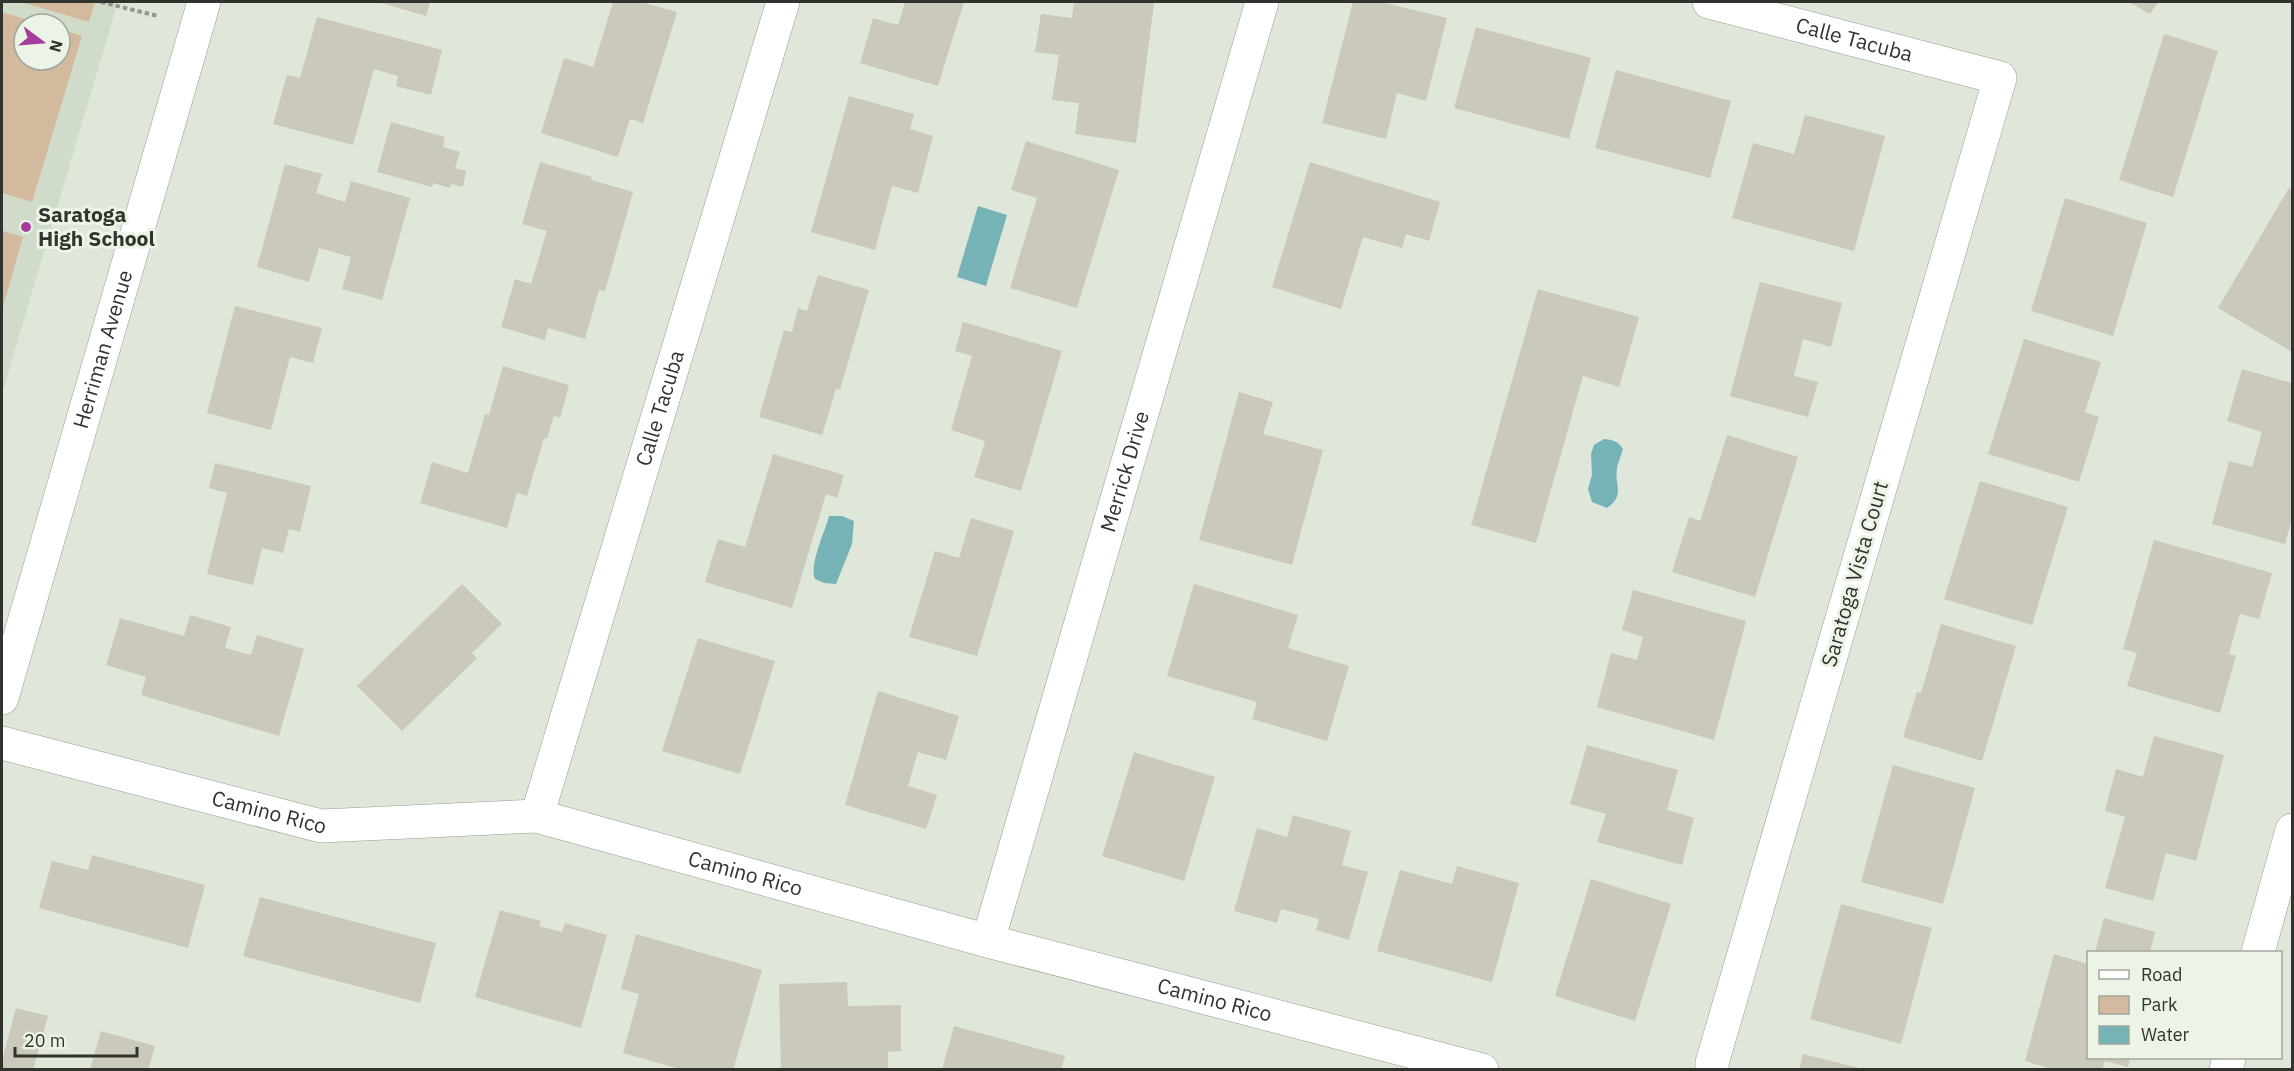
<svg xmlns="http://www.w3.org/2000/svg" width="2294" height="1071" viewBox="0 0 2294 1071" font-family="'IBM Plex Sans',sans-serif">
<rect width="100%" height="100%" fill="#dfe7da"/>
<path fill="#d0dcc9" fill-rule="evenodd" d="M2 2H118L2 394ZM24 24H60V60H24Z"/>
<g fill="#d3ba9e">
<polygon points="21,2 95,2 89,22"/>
<polygon points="2,12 42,24 24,24 24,60 60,60 60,29 82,36 32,202 2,193"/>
<polygon points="2,231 23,237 2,310"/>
</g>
<g fill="#75b3b7">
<polygon points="978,206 1007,215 986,286 957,277"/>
<path d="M1604 439C1613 440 1618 441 1623 449 1621 456 1618 462 1617 468 1614 487 1626 494 1607 508L1592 502 1588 489 1592 475 1591 454 1594 445Z"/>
<path d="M829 516H842L854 521 852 544 836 584 824 583 815 579C809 564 825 532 829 516Z"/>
</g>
<g fill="#cac9bb">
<polygon points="378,2 430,2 426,16"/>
<polygon points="613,2 641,2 677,12 643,123 630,119 618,157 541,133 564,58 593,67"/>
<polygon points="905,2 964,2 938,86 860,63 873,18 898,25"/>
<polygon points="1074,2 1154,3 1136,143 1075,134 1079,103 1052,100 1059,55 1035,52 1041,14 1072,18"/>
<polygon points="1353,2 1381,2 1447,18 1426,101 1397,93 1386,139 1322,123"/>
<polygon points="2129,2 2158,2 2150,14"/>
<polygon points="317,17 442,50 431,95 396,86 398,76 374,69 353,145 273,124 287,75 300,78"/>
<polygon points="1476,27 1591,58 1569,139 1454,108"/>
<polygon points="2164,34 2218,51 2173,197 2119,180"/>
<polygon points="1616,70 1731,101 1710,178 1595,148"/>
<polygon points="849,96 914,114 910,129 933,136 918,193 892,186 875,250 811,232"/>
<polygon points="1805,115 1885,136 1854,251 1732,218 1753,143 1794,154"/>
<polygon points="391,122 445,137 443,147 460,152 455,168 466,171 463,187 451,184 450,188 433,183 432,187 377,172"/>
<polygon points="1026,141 1119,170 1077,308 1010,288 1037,198 1011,190"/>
<polygon points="540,162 592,177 591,180 633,192 605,291 599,290 585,339 548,328 545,340 501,327 515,279 531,284 547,231 522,224"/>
<polygon points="1310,162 1440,202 1429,241 1406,234 1402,248 1363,237 1341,309 1272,287"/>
<polygon points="285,164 322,174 316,193 345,202 351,181 410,198 382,300 342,289 351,257 319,248 309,282 257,267"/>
<polygon points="2289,188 2292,190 2292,352 2218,308"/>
<polygon points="2065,198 2147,223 2113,336 2031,311"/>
<polygon points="818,275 869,290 840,390 836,389 822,435 759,417 784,330 792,332 798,308 807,311"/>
<polygon points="1760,282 1842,303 1831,347 1803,339 1794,376 1818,382 1808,417 1730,396"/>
<polygon points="1538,289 1639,317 1619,387 1583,376 1536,543 1471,525"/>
<polygon points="235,306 322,328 313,363 290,357 271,430 207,413"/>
<polygon points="963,322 1062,351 1021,491 974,477 985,441 951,430 972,356 955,351"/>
<polygon points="2024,339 2101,362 2085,412 2099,417 2079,482 1988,454"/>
<polygon points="503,366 569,385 560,418 554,416 547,439 544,438 527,496 517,493 507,528 420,503 432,462 468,473 485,414 489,415"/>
<polygon points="2242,369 2292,383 2292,518 2285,544 2212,524 2229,461 2252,467 2262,432 2227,421"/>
<polygon points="1239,392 1273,402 1263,434 1323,450 1292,565 1199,540"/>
<polygon points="1727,435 1798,457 1755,597 1672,572 1689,517 1700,521"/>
<polygon points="773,454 844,475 837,498 826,494 792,608 705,582 718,539 745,547"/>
<polygon points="215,463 311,486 300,532 289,529 283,553 262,548 253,585 207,574 227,493 209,488"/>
<polygon points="1980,481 2068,507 2032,625 1944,599"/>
<polygon points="971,518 1014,531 977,656 909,637 935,551 959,558"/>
<polygon points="2154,540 2272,573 2259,619 2240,614 2229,654 2236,656 2220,713 2127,686 2137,653 2123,649"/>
<polygon points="462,584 502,624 472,653 477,658 402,731 357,686"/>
<polygon points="1194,584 1298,615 1288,648 1349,666 1327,741 1252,719 1257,702 1167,676"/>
<polygon points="1633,590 1746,621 1714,740 1597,707 1611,653 1637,660 1643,637 1622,630"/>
<polygon points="190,615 231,627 225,648 251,655 257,635 304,649 279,736 141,695 146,677 106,665 120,618 184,636"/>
<polygon points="1941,624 2016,646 1982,761 1903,737 1917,692 1921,693"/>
<polygon points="698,638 775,661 740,774 662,751"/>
<polygon points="878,691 959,716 946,760 918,752 908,786 937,795 926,829 845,805"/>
<polygon points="2154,736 2224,755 2196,861 2166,853 2153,901 2105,888 2125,817 2105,811 2116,769 2143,777"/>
<polygon points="1587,745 1678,770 1667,810 1694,818 1682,865 1597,842 1606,814 1570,804"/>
<polygon points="1134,752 1215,777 1184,881 1102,856"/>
<polygon points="1893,765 1975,788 1943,904 1861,882"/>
<polygon points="1293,815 1351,831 1342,865 1368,872 1349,940 1316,930 1319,919 1281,909 1277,923 1234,911 1257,828 1287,837"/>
<polygon points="92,855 205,885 188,948 39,908 52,861 88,870"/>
<polygon points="1457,866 1519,883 1492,982 1377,951 1400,870 1452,884"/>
<polygon points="1591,879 1671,904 1635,1021 1555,996"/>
<polygon points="260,897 436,943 420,1003 243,956"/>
<polygon points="1841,904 1932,928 1901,1044 1810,1019"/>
<polygon points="500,910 541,921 539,926 562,932 565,923 607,935 581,1028 475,997"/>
<polygon points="2104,918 2155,932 2150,952 2095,952"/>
<polygon points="636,934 762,970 733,1070 683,1070 623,1053 639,994 621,989"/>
<polygon points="2054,954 2088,964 2088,1058 2130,1058 2128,1067 2105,1061 2102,1070 2055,1070 2025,1061"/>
<polygon points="847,982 848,1006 901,1005 901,1051 888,1052 888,1070 781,1070 779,984"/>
<polygon points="16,1008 48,1016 33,1070 2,1070 2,1061"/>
<polygon points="954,1026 1065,1056 1061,1070 942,1070"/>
<polygon points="101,1031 155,1046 148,1070 90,1070"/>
<polygon points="1803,1054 1863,1069 1863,1070 1799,1070"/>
</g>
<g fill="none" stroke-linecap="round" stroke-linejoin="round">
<defs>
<g id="minor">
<path id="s1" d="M1709 2 2000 78 1712 1063V1070"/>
<path id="s2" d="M2 743 321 826 537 816 988 941 1482 1070"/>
<path id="s3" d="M537 816 783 2"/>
<path id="s4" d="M988 941 1262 2"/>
<polyline points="2258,952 2292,830"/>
<polyline points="2226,1070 2229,1058"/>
</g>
<g id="tertiary">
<path id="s5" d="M2 698 204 2"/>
</g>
</defs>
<use href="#minor" stroke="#949c90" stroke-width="34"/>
<use href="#tertiary" stroke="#949c90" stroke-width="34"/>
<polyline stroke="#92988f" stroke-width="4" stroke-dasharray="4.5 3" stroke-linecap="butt" points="101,2 158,16"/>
<use href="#minor" stroke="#fff" stroke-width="33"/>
<use href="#tertiary" stroke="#fff" stroke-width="33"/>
</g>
<circle fill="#a63c9c" stroke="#ecf4e7" stroke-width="2" cx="26" cy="227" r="6"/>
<g text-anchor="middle" stroke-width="6" stroke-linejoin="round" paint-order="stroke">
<g font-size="21" fill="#30332e" stroke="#ecf4e7">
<text dy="7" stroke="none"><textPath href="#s1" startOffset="150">Calle Tacuba</textPath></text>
<text dy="7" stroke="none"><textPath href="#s5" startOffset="363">Herriman Avenue</textPath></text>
<text dy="7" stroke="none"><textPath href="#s3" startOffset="426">Calle Tacuba</textPath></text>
<text dy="7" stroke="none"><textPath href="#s4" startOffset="489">Merrick Drive</textPath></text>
<text transform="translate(1855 574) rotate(-74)" y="7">Saratoga Vista Court</text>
<text dy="7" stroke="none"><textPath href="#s2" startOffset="276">Camino Rico</textPath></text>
<text dy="7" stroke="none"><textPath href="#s2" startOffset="762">Camino Rico</textPath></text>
<text dy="7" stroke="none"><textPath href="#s2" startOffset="1248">Camino Rico</textPath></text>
</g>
<g font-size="21" font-weight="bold" fill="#30332e" stroke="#ecf4e7" text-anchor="start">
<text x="38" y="222">Saratoga<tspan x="38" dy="24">High School</tspan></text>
</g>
</g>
<rect width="2294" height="1071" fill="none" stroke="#30332e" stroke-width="6"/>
<rect x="2087" y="951" width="195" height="108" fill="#ecf4e7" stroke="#a1a79d" stroke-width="1.5"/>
<rect x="2099" y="970" width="30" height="9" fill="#ffffff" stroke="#a1a79d" stroke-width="1.5"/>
<text x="2141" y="981" font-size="18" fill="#30332e">Road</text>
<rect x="2099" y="996" width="30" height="18" fill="#d3ba9e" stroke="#a1a79d" stroke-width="1.5"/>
<text x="2141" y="1011" font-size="18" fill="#30332e">Park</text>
<rect x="2099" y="1026" width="30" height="18" fill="#75b3b7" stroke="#a1a79d" stroke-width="1.5"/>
<text x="2141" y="1041" font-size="18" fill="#30332e">Water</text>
<g transform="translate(42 42) rotate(106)"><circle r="28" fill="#ecf4e7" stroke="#a1a79d" stroke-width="1.5"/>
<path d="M0-4.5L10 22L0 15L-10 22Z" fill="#a63c9c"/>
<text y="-9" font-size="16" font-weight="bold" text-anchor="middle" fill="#30332e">N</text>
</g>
<path d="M15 1047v9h122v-9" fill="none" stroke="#30332e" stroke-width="3"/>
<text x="24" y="1047" font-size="18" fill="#30332e" stroke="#ecf4e7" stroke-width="4.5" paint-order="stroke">20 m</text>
</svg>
